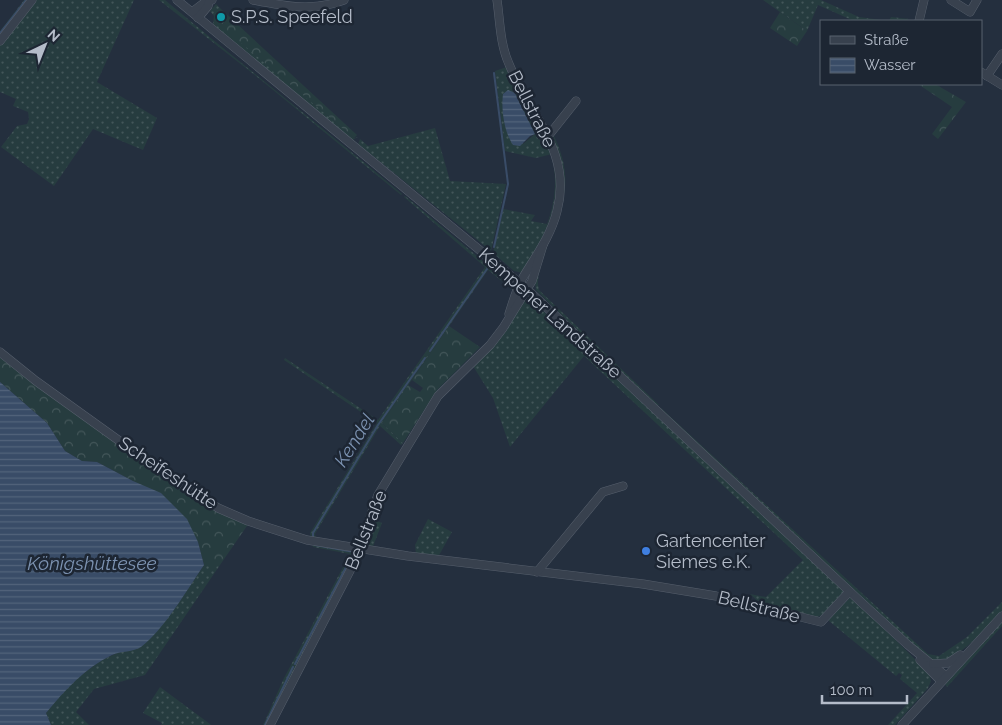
<svg xmlns="http://www.w3.org/2000/svg" width="1002" height="725" viewBox="0 0 1002 725" font-family="Raleway,sans-serif">
<defs>
<pattern id="grass-dots" width="8" height="8" patternUnits="userSpaceOnUse" patternTransform="scale(1.25)"><rect width="8" height="8" fill="#263c3f"/><path d="M2 2h.1M6 6h.1" fill="none" stroke="#435659" stroke-width="1.8" stroke-linecap="round"/></pattern>
<pattern id="forest-crowns" width="20" height="18" patternUnits="userSpaceOnUse" patternTransform="scale(1.25)"><rect width="20" height="18" fill="#263c3f"/><path d="M2 6a3 3 0 1 1 6 0M12 15a3 3 0 1 1 6 0" fill="none" stroke="#435659"/></pattern>
<pattern id="water-rules" width="6" height="5" patternUnits="userSpaceOnUse" patternTransform="scale(1.25)"><rect width="6" height="5" fill="#394c67"/><path d="M0 2.5h6" fill="none" stroke="#53647b"/></pattern>
</defs>
<rect width="100%" height="100%" fill="#242f3e"/>
<g fill="url(#grass-dots)" fill-rule="evenodd">
<polygon points="24,0 134,0 97,82 157,118 143,150 93,129 54,186 1,147 17,126 27,124 29,119 28,112 13,106 16,99 0,92 0,31"/>
<path d="M159 0H165C244 66 323 128 402 194L401 195 261 80Z"/>
<polygon points="763,0 821,0 859,17 889,21 891,17 909,19 905,21 854,21 818,5 807,31"/>
<polygon points="216,4 222,10 218,12 226,20 222,26 354,138 358,137 352,140 213,25 214,16 210,11"/>
<path d="M507 67C541 127 576 165 543 236 537 249 533 262 523 273L514 271 493 253 503 209 535 215 531 221 547 224C556 201 557 178 552 154L536 158 505 151 495 71ZM512 90 535 134 523 144Z"/>
<polygon points="435,128 450,181 506,184 491,251 358,144 360,139 368,146"/>
<path d="M552 132C579 185 559 210 543 259 540 269 536 279 539 290L659 405 655 406 536 290 535 282 563 172Z"/>
<polygon points="405,196 514,287 514,291 488,270 382,423 403,443 401,445 380,426 315,534 316,540 311,539 310,533 377,423 284,360 285,358 378,420 485,267 404,197"/>
<path d="M530 299 842 588 844 592C840 601 827 614 817 617L762 605 750 594 766 597 803 560 584 356 510 447 493 398 473 366 524 300Z"/>
<path d="M661 408 928 654 939 656 967 637 1002 602V611C988 626 956 664 935 661 929 660 923 654 918 650L661 412Z"/>
<polygon points="372,519 382,523 372,549 364,546"/>
<polygon points="428,519 452,532 438,557 416,554 415,545"/>
<polygon points="312,543 352,550 355,552 266,725 263,725 284,678 350,554 313,547"/>
<polygon points="204,565 220,565 145,675 94,689 76,712 89,725 51,725 46,713 67,686 100,661 117,653 140,647 179,602"/>
<polygon points="850,598 855,600 929,673 931,681 928,688 895,725 888,725 917,693 900,679 902,675 899,673 896,676 829,621 829,618"/>
<polygon points="1002,620 1002,626 947,687 945,684"/>
<polygon points="160,687 210,724 211,725 161,725 162,723 143,713"/>
</g>
<g fill="url(#forest-crowns)">
<polygon points="222,10 357,135 354,138 221,26 226,20 217,12"/>
<polygon points="780,12 807,31 797,46 770,28"/>
<polygon points="918,84 935,84 966,102 938,139 932,134 952,107"/>
<polygon points="449,326 480,347 437,390 403,443 382,423 408,385 420,392 423,388 412,380"/>
<polygon points="0,354 139,457 249,523 220,565 204,565 198,542 133,481 97,462 82,461 65,451 47,423 0,382"/>
</g>
<g fill="url(#water-rules)">
<path d="M508 90 515 93 535 134 530 136 520 146 513 145C504 132 501 109 503 94Z"/>
<path d="M0 382 47 423 65 451 82 461 97 462 133 481 161 493 187 519 198 542 204 565C188 588 164 630 141 647 134 652 120 651 112 655 85 668 65 690 46 713L51 725H0Z"/>
</g>
<g fill="none" stroke-linecap="round" stroke-linejoin="round">
<g stroke="#394c67" stroke-width="2">
<polyline points="0,33 26,0"/>
<polyline points="494,73 508,184 494,247"/>
<polyline points="430,351 487,269"/>
<polyline points="313,539 313,533 378,425 425,358"/>
<polyline points="295,664 354,552 315,545 314,543"/>
<polyline points="265,725 293,667"/>
</g>
<defs>
<g id="minor">
<polyline points="177,0 528,290 862,603 908,645 946,676"/>
<path d="M253 0C284 6 313 12 344 0"/>
<path d="M497 0C500 21 500 44 509 64 529 113 573 153 557 211 551 236 535 257 522 279 516 290 513 302 509 314"/>
<polyline points="951,0 970,12 977,0"/>
<polyline points="192,12 204,3 212,0"/>
<polyline points="198,18 208,6 209,2"/>
<polyline points="919,21 924,0"/>
<polyline points="0,41 32,0"/>
<polyline points="981,72 1002,85"/>
<polyline points="987,76 1002,54"/>
<polyline points="549,135 576,101"/>
<polyline points="0,352 36,381 139,455 218,508 248,521 307,540 408,556 643,584 716,596 821,622 849,592"/>
<polyline points="537,572 603,492 623,486"/>
<polyline points="920,660 941,681"/>
<polyline points="933,664 948,663 960,655"/>
<polyline points="270,725 353,565 378,495 438,396 490,345 503,328 532,281 543,245"/>
<polyline points="902,725 1002,616"/>
</g>
</defs>
<use href="#minor" stroke="#565f6c" stroke-width="9"/>
<use href="#minor" stroke="#38414e" stroke-width="8"/>
</g>
<circle fill="#0f9aa8" stroke="#1d2633" stroke-width="2" cx="221" cy="17" r="5"/>
<circle fill="#3f7fe0" stroke="#1d2633" stroke-width="2" cx="646" cy="551" r="5"/>
<g text-anchor="middle" stroke-width="5" stroke-linejoin="round" paint-order="stroke">
<g font-size="18" fill="#b4bcc9" stroke="#1d2633" text-anchor="start">
<text x="231" y="23">S.P.S. Speefeld</text>
<text x="656" y="547">Gartencenter<tspan x="656" dy="21">Siemes e.K.</tspan></text>
</g>
<g font-size="18" fill="#b4bcc9" stroke="#1d2633">
<text transform="translate(532 109) rotate(63)" y="6">Bellstraße</text>
<text transform="translate(550 313) rotate(42)" y="6">Kempener Landstraße</text>
<text transform="translate(168 473) rotate(34)" y="6">Scheifeshütte</text>
<text transform="translate(366 530) rotate(-68)" y="6">Bellstraße</text>
<text transform="translate(759 607) rotate(14)" y="6">Bellstraße</text>
</g>
<g font-size="19" font-style="italic" fill="#7c92b1" stroke="#1d2633">
<text transform="translate(354 440) rotate(-58)" y="7">Kendel</text>
<text x="92" y="570">Königshüttesee</text>
</g>
</g>
<rect x="820" y="20" width="162" height="65" fill="#1d2633" stroke="#59626f"/>
<rect x="830" y="36" width="25" height="8" fill="#38414e" stroke="#59626f"/>
<text x="864" y="45" font-size="15" fill="#b4bcc9">Straße</text>
<rect x="830" y="58" width="25" height="15" fill="url(#water-rules)" stroke="#59626f"/>
<text x="864" y="70" font-size="15" fill="#b4bcc9">Wasser</text>
<g transform="translate(45 45) rotate(43)" stroke="#1d2633" stroke-width="4" paint-order="stroke">
<path d="M0-4L9 19L0 12L-9 19Z" fill="#b4bcc9"/>
<text y="-8" font-size="14" font-weight="bold" text-anchor="middle" fill="#b4bcc9">N</text>
</g>
<path d="M822 695v8h85v-8" fill="none" stroke="#b4bcc9" stroke-width="2.5"/>
<text x="830" y="695" font-size="15" fill="#b4bcc9" stroke="#1d2633" stroke-width="4" paint-order="stroke">100 m</text>
</svg>
